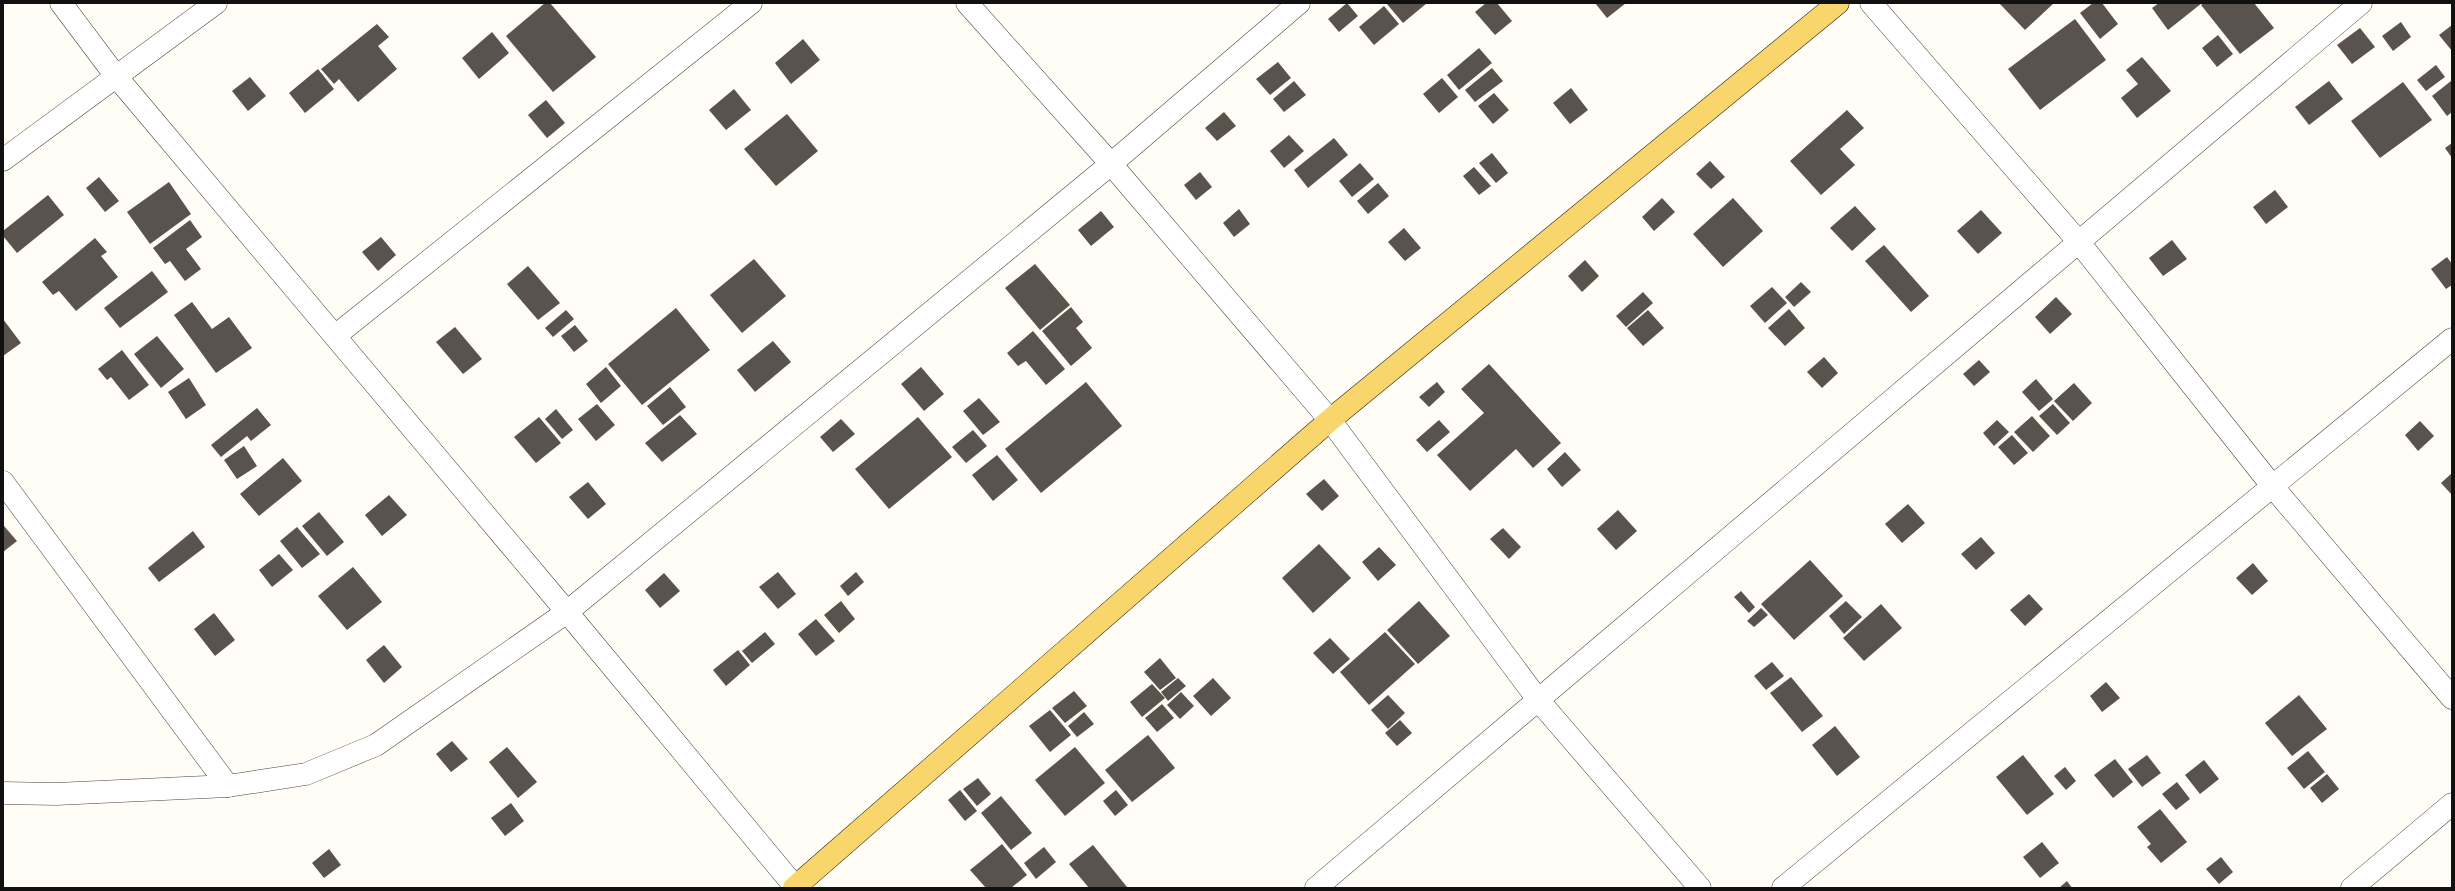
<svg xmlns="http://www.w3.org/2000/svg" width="2455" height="891" viewBox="0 0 2455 891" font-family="Spectral,serif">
<rect width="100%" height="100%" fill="#fffdf5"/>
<g fill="#5a524d">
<polygon points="545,3 550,3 596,57 553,92 506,36"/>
<polygon points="1347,3 1358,16 1339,32 1328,19"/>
<polygon points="1388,3 1427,3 1403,23 1387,4"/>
<polygon points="1486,3 1497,3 1512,21 1495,35 1475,12"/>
<polygon points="1595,3 1626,3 1607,18"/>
<polygon points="1999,3 2054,3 2025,30"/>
<polygon points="2093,3 2102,3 2118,24 2100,39 2080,13"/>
<polygon points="2159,3 2202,3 2168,30 2152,8"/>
<polygon points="2204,3 2254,3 2274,28 2240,54 2201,5"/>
<polygon points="1384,6 1399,24 1374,45 1359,27"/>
<polygon points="2075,19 2106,60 2040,110 2008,69"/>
<polygon points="2401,22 2411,37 2393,51 2382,36"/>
<polygon points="377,24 389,37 378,46 397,69 358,102 339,79 334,84 321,69"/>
<polygon points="2452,25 2452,51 2439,35"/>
<polygon points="2360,28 2375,47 2352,64 2337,45"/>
<polygon points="492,32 509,53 479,79 462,58"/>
<polygon points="2218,35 2233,54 2217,67 2202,48"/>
<polygon points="803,39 820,60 791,84 775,63"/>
<polygon points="1479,48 1492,63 1459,90 1447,75"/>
<polygon points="2142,57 2171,91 2137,118 2121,98 2138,84 2126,70"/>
<polygon points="1278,62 1291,78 1270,95 1256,79"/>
<polygon points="2436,65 2445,77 2426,91 2417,80"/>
<polygon points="1492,68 1503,81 1475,102 1465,90"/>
<polygon points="318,69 334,89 305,113 289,93"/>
<polygon points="250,77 266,96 248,111 232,91"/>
<polygon points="1442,78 1458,97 1439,113 1423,94"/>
<polygon points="1294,81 1306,95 1284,112 1273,99"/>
<polygon points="2329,81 2343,99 2309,125 2295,107"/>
<polygon points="2451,81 2452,112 2447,116 2432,96"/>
<polygon points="2403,82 2432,120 2380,158 2351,121"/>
<polygon points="1571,88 1588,110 1570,124 1553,103"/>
<polygon points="734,89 751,110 726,130 709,110"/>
<polygon points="1494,93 1509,110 1493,124 1478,106"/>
<polygon points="546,100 565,123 547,138 528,115"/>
<polygon points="1847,110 1864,128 1840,149 1855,165 1821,195 1790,161"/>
<polygon points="1224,112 1236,126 1217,141 1205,128"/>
<polygon points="787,114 818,151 776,186 744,149"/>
<polygon points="1289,135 1304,151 1284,168 1270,151"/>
<polygon points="1334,138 1348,155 1308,188 1294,170"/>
<polygon points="2452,143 2452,158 2445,148"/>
<polygon points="1492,153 1508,173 1496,183 1479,163"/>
<polygon points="1710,161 1725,177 1711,189 1696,174"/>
<polygon points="1360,163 1374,179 1352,197 1339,181"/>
<polygon points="1474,167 1491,186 1479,195 1463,176"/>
<polygon points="1200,172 1212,187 1196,200 1184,185"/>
<polygon points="99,177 119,201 105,212 86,188"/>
<polygon points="169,182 191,214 150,244 127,212"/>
<polygon points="1378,183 1389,196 1368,214 1357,201"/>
<polygon points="2275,190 2288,207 2266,224 2253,207"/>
<polygon points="48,195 64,215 17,253 3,236 3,231"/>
<polygon points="1662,198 1675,212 1654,231 1642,217"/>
<polygon points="1733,198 1763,231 1723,267 1693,234"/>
<polygon points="1855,206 1876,229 1852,251 1830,228"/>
<polygon points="1239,209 1250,224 1234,237 1223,223"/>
<polygon points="1981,210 2002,233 1978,254 1957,231"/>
<polygon points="1101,211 1114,227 1091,246 1078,230"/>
<polygon points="190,220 202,237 186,249 201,269 185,281 170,261 165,264 153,248"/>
<polygon points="1404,228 1421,248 1405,261 1388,242"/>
<polygon points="381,237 396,255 378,271 362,252"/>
<polygon points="95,238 107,252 101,256 118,277 76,311 59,291 53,295 42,282"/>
<polygon points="2172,240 2187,259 2163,276 2149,258"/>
<polygon points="1884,245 1929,296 1911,312 1865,261"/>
<polygon points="2447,257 2452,264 2452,285 2446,289 2431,269"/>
<polygon points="754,259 786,296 742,333 710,295"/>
<polygon points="1585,260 1599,276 1582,292 1568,276"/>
<polygon points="1035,264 1070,305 1040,330 1005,288"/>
<polygon points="528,266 560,303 538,320 507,284"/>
<polygon points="152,271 168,292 120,328 104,308"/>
<polygon points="1801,282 1811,292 1794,307 1785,297"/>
<polygon points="1772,287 1787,303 1765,323 1750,306"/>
<polygon points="1643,292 1653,303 1626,327 1616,316"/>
<polygon points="2056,297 2072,314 2050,334 2035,317"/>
<polygon points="192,302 212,329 229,317 252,348 216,373 174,315"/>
<polygon points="1071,307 1083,322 1076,328 1092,348 1071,366 1042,331"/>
<polygon points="676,308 710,350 642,405 608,364"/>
<polygon points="1789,309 1805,328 1785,346 1768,328"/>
<polygon points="566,310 574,319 553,337 545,328"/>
<polygon points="1648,310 1664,328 1643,346 1627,328"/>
<polygon points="3,319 21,343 3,356"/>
<polygon points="575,325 588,341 574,352 561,336"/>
<polygon points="455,327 482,359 463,374 436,342"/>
<polygon points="1033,331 1065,369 1046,385 1026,361 1018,366 1007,353"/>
<polygon points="157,336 184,369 161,388 134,354"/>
<polygon points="773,341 791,362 755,392 737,370"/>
<polygon points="122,350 149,385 129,400 111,377 107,380 98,369"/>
<polygon points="1824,357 1838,373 1822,388 1807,372"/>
<polygon points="1979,360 1990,372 1974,386 1963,374"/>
<polygon points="1489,364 1561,443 1533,468 1516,449 1470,491 1437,455 1484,413 1461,389"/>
<polygon points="606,367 621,386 601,403 586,384"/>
<polygon points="921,367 944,394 924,411 901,384"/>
<polygon points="189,378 206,405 186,419 168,392"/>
<polygon points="2036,379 2053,399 2039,411 2022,392"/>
<polygon points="1086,382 1122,426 1041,493 1005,449"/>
<polygon points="1437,382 1445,392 1429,407 1419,397"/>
<polygon points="2074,383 2092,403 2073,421 2054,401"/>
<polygon points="670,387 686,407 663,425 647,406"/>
<polygon points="979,398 1000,422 983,435 963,411"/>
<polygon points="597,404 615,425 596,441 578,419"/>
<polygon points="2053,404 2070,423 2057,435 2039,416"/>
<polygon points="257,408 271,425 251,441 247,436 221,457 211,445"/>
<polygon points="556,409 573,430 562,439 545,419"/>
<polygon points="680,415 697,434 662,462 645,443"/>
<polygon points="2032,416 2050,436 2033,452 2014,432"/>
<polygon points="539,417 561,443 536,463 514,437"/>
<polygon points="918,417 952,457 889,509 855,469"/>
<polygon points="841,419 855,434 833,452 820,437"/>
<polygon points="1439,420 1450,432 1427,452 1416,440"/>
<polygon points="1997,420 2009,432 1994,446 1983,433"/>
<polygon points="2420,421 2434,436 2418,451 2405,435"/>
<polygon points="973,430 987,446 966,463 952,447"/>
<polygon points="2012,435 2028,453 2014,465 1998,447"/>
<polygon points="244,446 257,466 237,479 224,460"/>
<polygon points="1565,452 1581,470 1562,487 1547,469"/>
<polygon points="997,455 1018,480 993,501 972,475"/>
<polygon points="283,458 302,481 259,516 240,494"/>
<polygon points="2452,473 2452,495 2441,483"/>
<polygon points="1324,479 1339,496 1322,511 1306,494"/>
<polygon points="588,482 606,504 588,519 569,497"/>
<polygon points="389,495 407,515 382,536 365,515"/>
<polygon points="1908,504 1925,523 1902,543 1885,524"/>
<polygon points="1618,510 1637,531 1616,550 1597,529"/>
<polygon points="319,512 344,542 327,556 302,526"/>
<polygon points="4,526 17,541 3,552 3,527"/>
<polygon points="297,527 320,554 302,568 280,541"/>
<polygon points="1503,528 1521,547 1509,559 1490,539"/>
<polygon points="193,531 205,547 159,582 148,568"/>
<polygon points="1981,537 1995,553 1976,570 1961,554"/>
<polygon points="1319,544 1351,578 1313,613 1282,578"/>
<polygon points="1379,547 1396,565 1378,581 1362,562"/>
<polygon points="279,554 293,570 272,587 259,570"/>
<polygon points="1810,560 1843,596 1794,640 1761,604"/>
<polygon points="2253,563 2268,581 2252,595 2236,578"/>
<polygon points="353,567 382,602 347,630 318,596"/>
<polygon points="778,572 796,594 778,609 759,587"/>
<polygon points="856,572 864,582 848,596 840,586"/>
<polygon points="664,573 680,591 660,608 645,590"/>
<polygon points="1741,591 1755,607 1749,613 1734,597"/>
<polygon points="2029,594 2043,609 2025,626 2010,610"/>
<polygon points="841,601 855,619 839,633 824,615"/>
<polygon points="1419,601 1450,636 1418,664 1387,630"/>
<polygon points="1846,601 1862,617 1844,634 1829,616"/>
<polygon points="1881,604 1902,628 1864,661 1843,638"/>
<polygon points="1761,608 1768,615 1754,627 1747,621"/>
<polygon points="214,613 235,640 215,656 194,629"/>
<polygon points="816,619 835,641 816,656 798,634"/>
<polygon points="765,632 775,644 752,663 742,651"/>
<polygon points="1385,632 1415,664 1369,705 1340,672"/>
<polygon points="1330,638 1350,659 1333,674 1313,653"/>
<polygon points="384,645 402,667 384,683 366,660"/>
<polygon points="738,650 750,665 726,686 713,670"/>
<polygon points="1160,658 1176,678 1160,690 1144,672"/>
<polygon points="1772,662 1784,676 1766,690 1754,676"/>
<polygon points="1791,677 1823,716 1802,732 1770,693"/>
<polygon points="1178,678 1186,686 1168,701 1161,692"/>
<polygon points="1213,678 1231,698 1211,716 1193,696"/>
<polygon points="2106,682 2120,698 2102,712 2090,696"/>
<polygon points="1152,684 1165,698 1142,717 1130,702"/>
<polygon points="1074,691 1087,706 1065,723 1052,708"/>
<polygon points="1181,692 1194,706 1180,719 1167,705"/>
<polygon points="1388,695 1405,713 1388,729 1371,710"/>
<polygon points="2299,695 2327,729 2292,756 2265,723"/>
<polygon points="1162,704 1174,718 1157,732 1145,718"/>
<polygon points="1050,710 1071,735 1050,752 1029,726"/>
<polygon points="1084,712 1094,724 1077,737 1068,726"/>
<polygon points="1400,720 1412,733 1397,746 1385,733"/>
<polygon points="1835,726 1860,757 1837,776 1812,745"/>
<polygon points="1148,735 1175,768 1132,802 1105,770"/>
<polygon points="452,741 468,759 451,772 436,754"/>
<polygon points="507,747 537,782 518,798 489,762"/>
<polygon points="1075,747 1105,783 1065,816 1035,780"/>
<polygon points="2308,751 2325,772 2304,789 2287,768"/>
<polygon points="2023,755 2054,794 2027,815 1996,777"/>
<polygon points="2147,755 2161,773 2142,787 2128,769"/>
<polygon points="2115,759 2133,782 2113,798 2094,775"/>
<polygon points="2204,760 2219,779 2200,794 2185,775"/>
<polygon points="2065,767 2076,781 2066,790 2054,776"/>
<polygon points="2327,774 2339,789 2322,803 2310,788"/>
<polygon points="978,778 991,794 977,806 963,789"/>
<polygon points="2177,782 2190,799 2176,810 2162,794"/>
<polygon points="960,790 977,811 965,821 948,800"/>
<polygon points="1116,790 1128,805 1115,816 1103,801"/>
<polygon points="1001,796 1032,833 1011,850 981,813"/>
<polygon points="511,803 524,821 505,836 491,818"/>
<polygon points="2160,809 2187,842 2161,863 2147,847 2151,844 2137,827"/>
<polygon points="2042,842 2059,863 2040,878 2023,857"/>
<polygon points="1002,844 1027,875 1011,888 986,888 970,870"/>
<polygon points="1093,845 1127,887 1126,888 1089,888 1069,864"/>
<polygon points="1044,847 1056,862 1036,879 1024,863"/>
<polygon points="329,849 341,865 324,878 312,863"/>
<polygon points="2221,857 2233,872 2219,884 2206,869"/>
<polygon points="2067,881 2072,888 2059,888"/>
</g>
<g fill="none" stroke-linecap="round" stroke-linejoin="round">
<defs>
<g id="minor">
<polyline points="61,3 115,75 567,612 796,888"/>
<polyline points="967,3 1111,164 1330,420 1539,701 1700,888"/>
<polyline points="1871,3 2078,241 2273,487 2452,698"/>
<polyline points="3,160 216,3"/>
<polyline points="335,336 751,3"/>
<polyline points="3,482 228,786"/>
<polyline points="3,793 56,794 228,786 306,774 376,745 567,612 1111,164 1299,3"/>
<polyline points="1316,888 2361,3"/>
<polyline points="1783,888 2452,339"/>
<polyline points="2352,888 2452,804"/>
</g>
<polyline id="major" points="794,888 1330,420 1838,3"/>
</defs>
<use href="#minor" stroke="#444" stroke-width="23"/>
<use href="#major" stroke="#222" stroke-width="23"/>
<use href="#minor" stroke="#fff" stroke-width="22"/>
<use href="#major" stroke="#f9d66b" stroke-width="22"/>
</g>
<rect width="2455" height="891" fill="none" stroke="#111111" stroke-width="8"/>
</svg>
